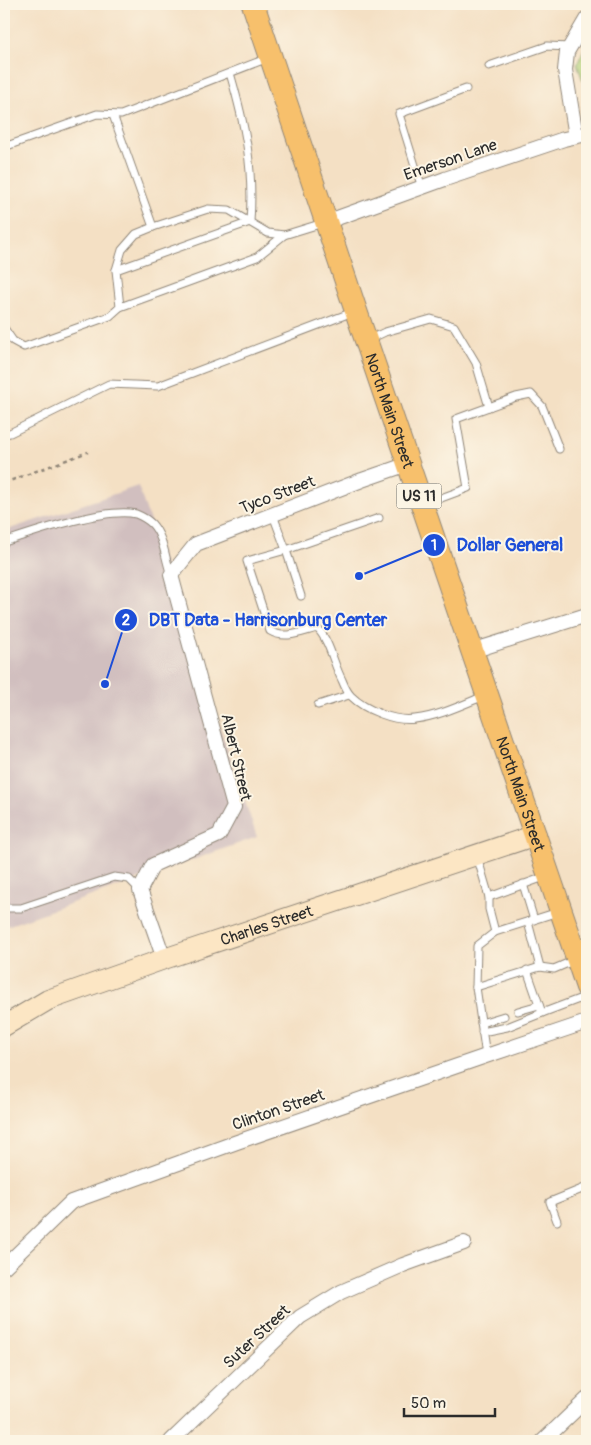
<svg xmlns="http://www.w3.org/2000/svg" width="591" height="1445" viewBox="0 0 591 1445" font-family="Pangolin,sans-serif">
<rect width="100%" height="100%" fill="#fcf5e5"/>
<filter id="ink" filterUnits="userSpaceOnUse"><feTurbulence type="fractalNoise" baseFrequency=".02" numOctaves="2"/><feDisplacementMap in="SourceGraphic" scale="10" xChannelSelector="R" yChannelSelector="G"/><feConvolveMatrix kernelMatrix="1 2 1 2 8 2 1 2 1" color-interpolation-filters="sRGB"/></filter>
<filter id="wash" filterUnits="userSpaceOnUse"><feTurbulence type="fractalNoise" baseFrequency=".0096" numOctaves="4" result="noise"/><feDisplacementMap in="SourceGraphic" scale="20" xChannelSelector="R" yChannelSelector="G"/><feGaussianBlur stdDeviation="1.12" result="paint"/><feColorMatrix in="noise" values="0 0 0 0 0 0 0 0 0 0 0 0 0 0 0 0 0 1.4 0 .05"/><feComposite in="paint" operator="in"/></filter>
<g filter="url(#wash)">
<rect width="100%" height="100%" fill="#f4e0c4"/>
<polygon fill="#d1bfbf" points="138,486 257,837 4,927 4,531"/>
<polygon fill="#b2d178" stroke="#6e7e52" points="587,43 587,92 577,64"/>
</g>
<g filter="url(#ink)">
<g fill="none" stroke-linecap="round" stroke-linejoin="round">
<defs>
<g id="lane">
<polyline points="489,66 547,46 570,47"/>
<polyline points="113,115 153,227"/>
<polyline points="4,147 97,114 121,115 268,58"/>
<polyline points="422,188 399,114 466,89"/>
<path d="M116 270 250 222C254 167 245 125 230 73"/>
<polyline points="120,307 257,257 284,235"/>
<polyline points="4,328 13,341 24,347 110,316 120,307 116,270 122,250 136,234 153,227 208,209 229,210 268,233 284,235 323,223"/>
<polyline points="368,340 385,332 431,319 454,326 476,363 489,407"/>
<polyline points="4,434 10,433 109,384 158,386 353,312"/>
<polyline points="425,504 468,488 456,419 516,397 531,394 542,406 559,449"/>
<path d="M273 515 286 550 247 561 270 631C285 640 301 632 317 628 330 641 333 663 342 680 344 685 347 692 351 696 365 710 395 722 415 719 439 716 462 705 484 696"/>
<path d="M4 542C34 532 106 507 136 514 141 516 148 520 152 524 164 537 165 559 171 575"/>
<polyline points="301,596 286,550 379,518"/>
<polyline points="318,705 349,695"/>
<polyline points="477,856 489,897 547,876"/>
<polyline points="523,884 534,920"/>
<polyline points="489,897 489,909 495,932 558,912"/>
<polyline points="4,908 21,908 114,877 129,879 140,890"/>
<polyline points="528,922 540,967"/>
<polyline points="527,970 542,1013 587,996"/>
<polyline points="476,987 540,967 554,969 575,960"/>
<polyline points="518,1011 539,1005"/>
<polyline points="481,1023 504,1016"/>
<polyline points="482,1032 507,1027 542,1013"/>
<polyline points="486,1056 476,987 477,946 495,932"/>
<polyline points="557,1221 550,1202 587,1187"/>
</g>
<g id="street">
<polyline points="576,136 565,70 567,52 587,18"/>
<polyline points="326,222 445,179 564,139 587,134"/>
<polyline points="472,651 587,615"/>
<polyline points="164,959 140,890 153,865 219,835 234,807 171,575 196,544 362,480 408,464"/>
<polyline points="4,1267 71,1202 237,1142 486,1056 587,1022"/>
<polyline points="171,1441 300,1317 341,1292 403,1265 464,1243"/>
<polyline points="543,1441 587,1399"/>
</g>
<g id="secondary">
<path id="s1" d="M4 1026 48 1000 164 959 536 835"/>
</g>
<g id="primary">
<path id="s2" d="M253 4 356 311 587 987"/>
</g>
</defs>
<use href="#lane" stroke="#908678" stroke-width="9"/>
<use href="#street" stroke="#908678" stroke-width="16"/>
<use href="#secondary" stroke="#908678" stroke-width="22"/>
<use href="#primary" stroke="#908678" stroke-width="24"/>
<polyline stroke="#908678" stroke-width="2.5" stroke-dasharray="4 4" stroke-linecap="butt" points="4,483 88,452"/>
<use href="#lane" stroke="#fff" stroke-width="7"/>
<use href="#street" stroke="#fff" stroke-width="14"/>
<use href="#secondary" stroke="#fce6c4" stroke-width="20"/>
<use href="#primary" stroke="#f7c06c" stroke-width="22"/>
</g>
</g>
<g text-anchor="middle" stroke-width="4" stroke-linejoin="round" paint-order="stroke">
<rect fill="#fcf5e5" stroke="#6a6863" stroke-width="1" x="396.5" y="483.5" width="45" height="25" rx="4"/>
<g font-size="15" font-weight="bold" fill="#2b2b2b">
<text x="419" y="501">US 11</text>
</g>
<g font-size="16" fill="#2b2b2b" stroke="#fcf5e5">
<text transform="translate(450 159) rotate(-19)" y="6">Emerson Lane</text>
<text dy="6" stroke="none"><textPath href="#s2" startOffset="429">North Main Street</textPath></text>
<text transform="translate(277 494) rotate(-21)" y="6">Tyco Street</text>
<text transform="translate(237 757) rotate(77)" y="6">Albert Street</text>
<text dy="6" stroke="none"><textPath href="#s2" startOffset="834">North Main Street</textPath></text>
<text dy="6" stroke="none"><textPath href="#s1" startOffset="282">Charles Street</textPath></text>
<text transform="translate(278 1109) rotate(-19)" y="6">Clinton Street</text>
<text transform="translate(256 1336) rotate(-43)" y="6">Suter Street</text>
</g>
</g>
<path fill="none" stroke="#1d4ed8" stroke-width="2" d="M359 576L434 545M105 684L126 620"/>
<g fill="#1d4ed8" stroke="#fcf5e5" stroke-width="2">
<circle cx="359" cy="576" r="5"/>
<circle cx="105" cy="684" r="5"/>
<circle cx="434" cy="545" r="12"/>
<circle cx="126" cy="620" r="12"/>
</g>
<g font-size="15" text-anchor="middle" font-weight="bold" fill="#fff">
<text x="434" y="550">1</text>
<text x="126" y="625">2</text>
</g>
<g font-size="18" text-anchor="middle" font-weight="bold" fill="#1d4ed8" stroke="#fcf5e5" stroke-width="4" stroke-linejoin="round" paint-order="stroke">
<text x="510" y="551">Dollar General</text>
<text x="268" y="626">DBT Data - Harrisonburg Center</text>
</g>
<rect width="591" height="1445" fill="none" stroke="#fcf5e5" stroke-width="20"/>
<path d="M404 1408v8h91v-8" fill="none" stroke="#2b2b2b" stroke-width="2.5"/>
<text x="411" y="1408" font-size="15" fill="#2b2b2b" stroke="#fcf5e5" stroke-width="4" paint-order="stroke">50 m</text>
</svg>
